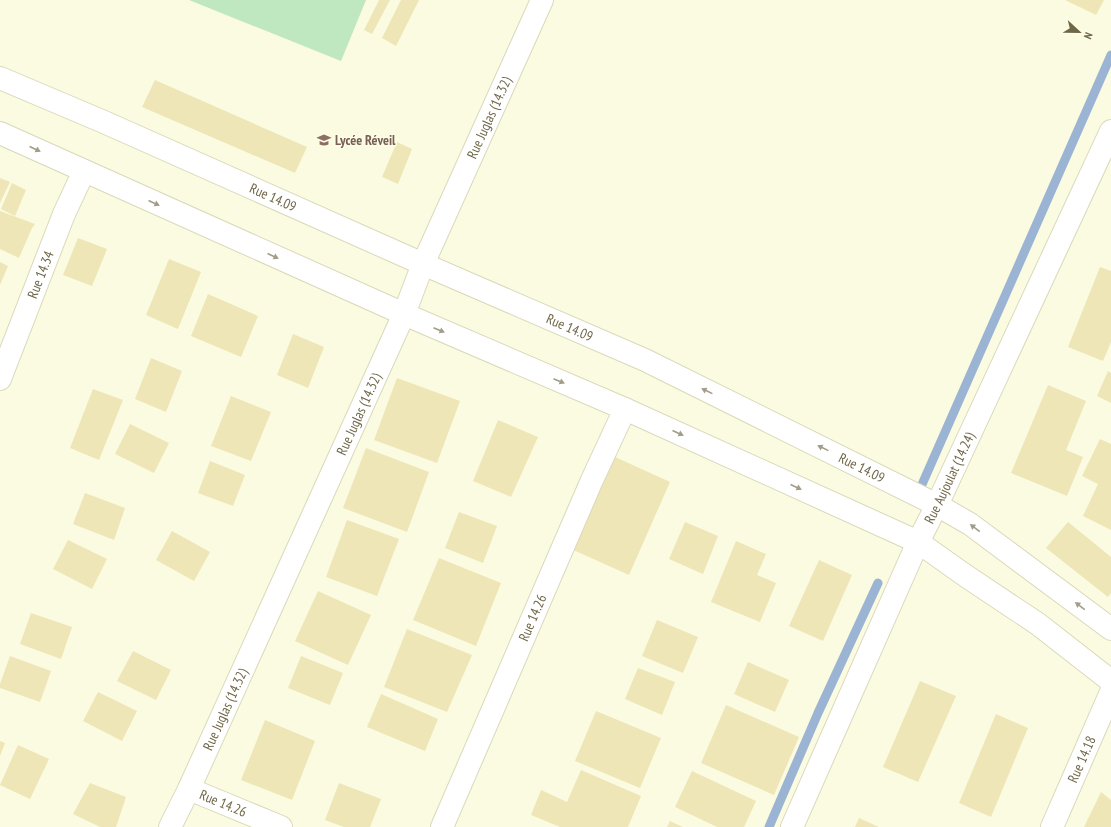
<svg xmlns="http://www.w3.org/2000/svg" width="1111" height="827" viewBox="0 0 1111 827" font-family="'PT Sans Narrow',sans-serif">
<rect width="100%" height="100%" fill="#fafbe0"/>
<polygon fill="#bfe7c0" points="189,0 366,0 341,61"/>
<g fill="none" stroke-linecap="round" stroke-linejoin="round">
<g stroke="#9cb4d4" stroke-width="9">
<polyline points="920,489 1111,55"/>
<polyline points="769,827 818,713 878,583"/>
</g>
</g>
<g fill="#efe6b8">
<polygon points="379,0 390,0 372,34 364,30"/>
<polygon points="401,0 419,0 396,46 382,38"/>
<polygon points="1065,0 1104,0 1096,15"/>
<polygon points="155,80 307,147 295,173 142,107"/>
<polygon points="397,142 412,149 398,184 382,177"/>
<polygon points="0,178 10,182 0,203"/>
<polygon points="12,183 26,190 15,216 1,209"/>
<polygon points="0,211 35,224 32,228 19,258 0,249"/>
<polygon points="78,238 107,249 92,286 63,275"/>
<polygon points="169,259 201,272 178,329 146,315"/>
<polygon points="0,262 8,266 0,285"/>
<polygon points="1100,267 1111,271 1111,342 1103,361 1068,347"/>
<polygon points="208,294 258,316 241,357 191,336"/>
<polygon points="293,334 324,347 308,388 277,375"/>
<polygon points="151,358 182,371 166,412 135,399"/>
<polygon points="1108,371 1111,373 1111,403 1097,396"/>
<polygon points="397,378 460,401 437,463 374,440"/>
<polygon points="1048,385 1086,401 1066,450 1083,457 1067,496 1011,473"/>
<polygon points="93,389 123,400 99,460 70,448"/>
<polygon points="231,396 271,412 251,461 211,446"/>
<polygon points="498,420 538,437 511,497 473,481"/>
<polygon points="130,424 169,443 154,473 115,454"/>
<polygon points="1100,439 1111,444 1111,530 1083,516 1098,484 1082,476"/>
<polygon points="366,448 429,472 407,532 343,508"/>
<polygon points="613,456 670,482 629,575 571,549"/>
<polygon points="210,461 245,475 233,506 198,493"/>
<polygon points="85,493 125,508 114,540 73,524"/>
<polygon points="459,512 497,526 483,563 445,548"/>
<polygon points="347,520 399,539 377,596 326,577"/>
<polygon points="685,522 718,536 703,574 669,559"/>
<polygon points="1068,522 1111,557 1111,593 1108,597 1046,548"/>
<polygon points="172,531 210,552 194,581 156,560"/>
<polygon points="68,540 107,559 92,589 53,569"/>
<polygon points="736,541 766,554 757,575 776,583 760,622 711,602"/>
<polygon points="439,558 501,583 476,646 413,620"/>
<polygon points="819,560 852,575 823,641 789,626"/>
<polygon points="318,591 371,615 348,665 295,641"/>
<polygon points="31,613 72,627 61,659 20,644"/>
<polygon points="657,620 698,637 683,673 642,656"/>
<polygon points="407,629 472,655 447,712 384,687"/>
<polygon points="133,651 171,670 156,700 117,681"/>
<polygon points="10,656 51,671 40,702 0,688 0,684"/>
<polygon points="301,656 343,673 330,705 288,688"/>
<polygon points="748,662 789,680 775,712 734,694"/>
<polygon points="638,668 675,682 662,715 625,699"/>
<polygon points="920,681 956,696 918,782 883,767"/>
<polygon points="98,692 137,711 122,741 83,721"/>
<polygon points="381,694 438,719 425,751 367,727"/>
<polygon points="726,705 799,737 774,795 701,763"/>
<polygon points="596,711 661,738 640,788 575,761"/>
<polygon points="996,714 1028,728 991,817 959,803"/>
<polygon points="265,720 315,741 292,800 241,780"/>
<polygon points="0,741 5,743 0,756"/>
<polygon points="18,745 49,759 30,799 0,785"/>
<polygon points="581,770 641,796 628,827 560,827 531,815 541,790 567,802"/>
<polygon points="692,771 756,801 744,827 717,827 675,807"/>
<polygon points="90,783 126,797 116,827 100,827 73,814"/>
<polygon points="339,783 381,799 370,827 344,827 325,820"/>
<polygon points="1101,792 1111,800 1111,827 1084,827"/>
<polygon points="859,818 879,827 855,827"/>
<polygon points="670,821 683,827 667,827"/>
</g>
<g fill="none" stroke-linecap="round" stroke-linejoin="round">
<defs>
<g id="minor">
<path id="s1" d="M0 379 64 214 84 171"/>
<path id="s2" d="M189 789 281 827"/>
<path id="s3" d="M170 827 189 789 404 314 423 264 542 0"/>
<path id="s4" d="M442 827 592 480 625 409"/>
<path id="s5" d="M792 827 918 542 937 505 1111 131"/>
<path id="s6" d="M1052 827 1111 692"/>
</g>
<g id="tertiary">
<path id="s7" d="M0 78 104 122 423 264 645 360 937 505 970 524 1111 629"/>
<polyline points="0,133 404,314 625,409 918,542 966,576 1038,624 1111,681"/>
</g>
</defs>
<use href="#minor" stroke="#dbd8ba" stroke-width="24"/>
<use href="#tertiary" stroke="#dbd8ba" stroke-width="24"/>
<use href="#minor" stroke="#fff" stroke-width="22"/>
<use href="#tertiary" stroke="#fff" stroke-width="22"/>
</g>
<defs><path id="oneway-solid" d="M-6-.8H1V-3.2L6.5 0L1 3.2V.8H-6Z"/></defs>
<g fill="#a29c88">
<use href="#oneway-solid" transform="translate(35 149) rotate(25)"/>
<use href="#oneway-solid" transform="translate(154 203) rotate(24)"/>
<use href="#oneway-solid" transform="translate(273 256) rotate(24)"/>
<use href="#oneway-solid" transform="translate(439 330) rotate(23)"/>
<use href="#oneway-solid" transform="translate(559 381) rotate(23)"/>
<use href="#oneway-solid" transform="translate(707 391) rotate(-154)"/>
<use href="#oneway-solid" transform="translate(678 433) rotate(24)"/>
<use href="#oneway-solid" transform="translate(823 448) rotate(-154)"/>
<use href="#oneway-solid" transform="translate(796 487) rotate(24)"/>
<use href="#oneway-solid" transform="translate(975 528) rotate(-143)"/>
<use href="#oneway-solid" transform="translate(1080 606) rotate(-143)"/>
</g>
<defs>
<symbol id="school-bare" viewBox="-9 -9 18 18"><path d="M0-5L7-2L0 1L-7-2ZM-4 1L0 2.5L4 1V4Q0 6-4 4Z" fill="#8d6e63" stroke="#fdfee5" stroke-width="2.5" paint-order="stroke"/></symbol>
</defs>
<g fill-rule="evenodd">
<use href="#school-bare" x="314" y="130" width="20" height="20"/>
</g>
<g text-anchor="middle" stroke-width="3" stroke-linejoin="round" paint-order="stroke">
<g font-size="14" fill="#706748" stroke="#fdfee5">
<text dy="5" stroke="none"><textPath href="#s3" startOffset="778">Rue Juglas (14.32)</textPath></text>
<text dy="5" stroke="none"><textPath href="#s7" startOffset="298">Rue 14.09</textPath></text>
<text dy="5" stroke="none"><textPath href="#s1" startOffset="112">Rue 14.34</textPath></text>
<text dy="5" stroke="none"><textPath href="#s7" startOffset="622">Rue 14.09</textPath></text>
<text dy="5" stroke="none"><textPath href="#s3" startOffset="454">Rue Juglas (14.32)</textPath></text>
<text dy="5" stroke="none"><textPath href="#s7" startOffset="946">Rue 14.09</textPath></text>
<text dy="5" stroke="none"><textPath href="#s5" startOffset="383">Rue Aujoulat (14.24)</textPath></text>
<text dy="5" stroke="none"><textPath href="#s4" startOffset="228">Rue 14.26</textPath></text>
<text dy="5" stroke="none"><textPath href="#s3" startOffset="130">Rue Juglas (14.32)</textPath></text>
<text dy="5" stroke="none"><textPath href="#s6" startOffset="74">Rue 14.18</textPath></text>
<text dy="5" stroke="none"><textPath href="#s2" startOffset="37">Rue 14.26</textPath></text>
</g>
<g font-size="14" font-weight="bold" fill="#785e54" stroke="#fdfee5" text-anchor="start">
<text x="335" y="145">Lycée Réveil</text>
</g>
</g>
<g transform="translate(1079 32) rotate(112)" stroke="#fdfee5" stroke-width="3" paint-order="stroke">
<path d="M0-3L7 15L0 10L-7 15Z" fill="#706748"/>
<text y="-6" font-size="11" font-weight="bold" text-anchor="middle" fill="#706748">N</text>
</g>
</svg>
